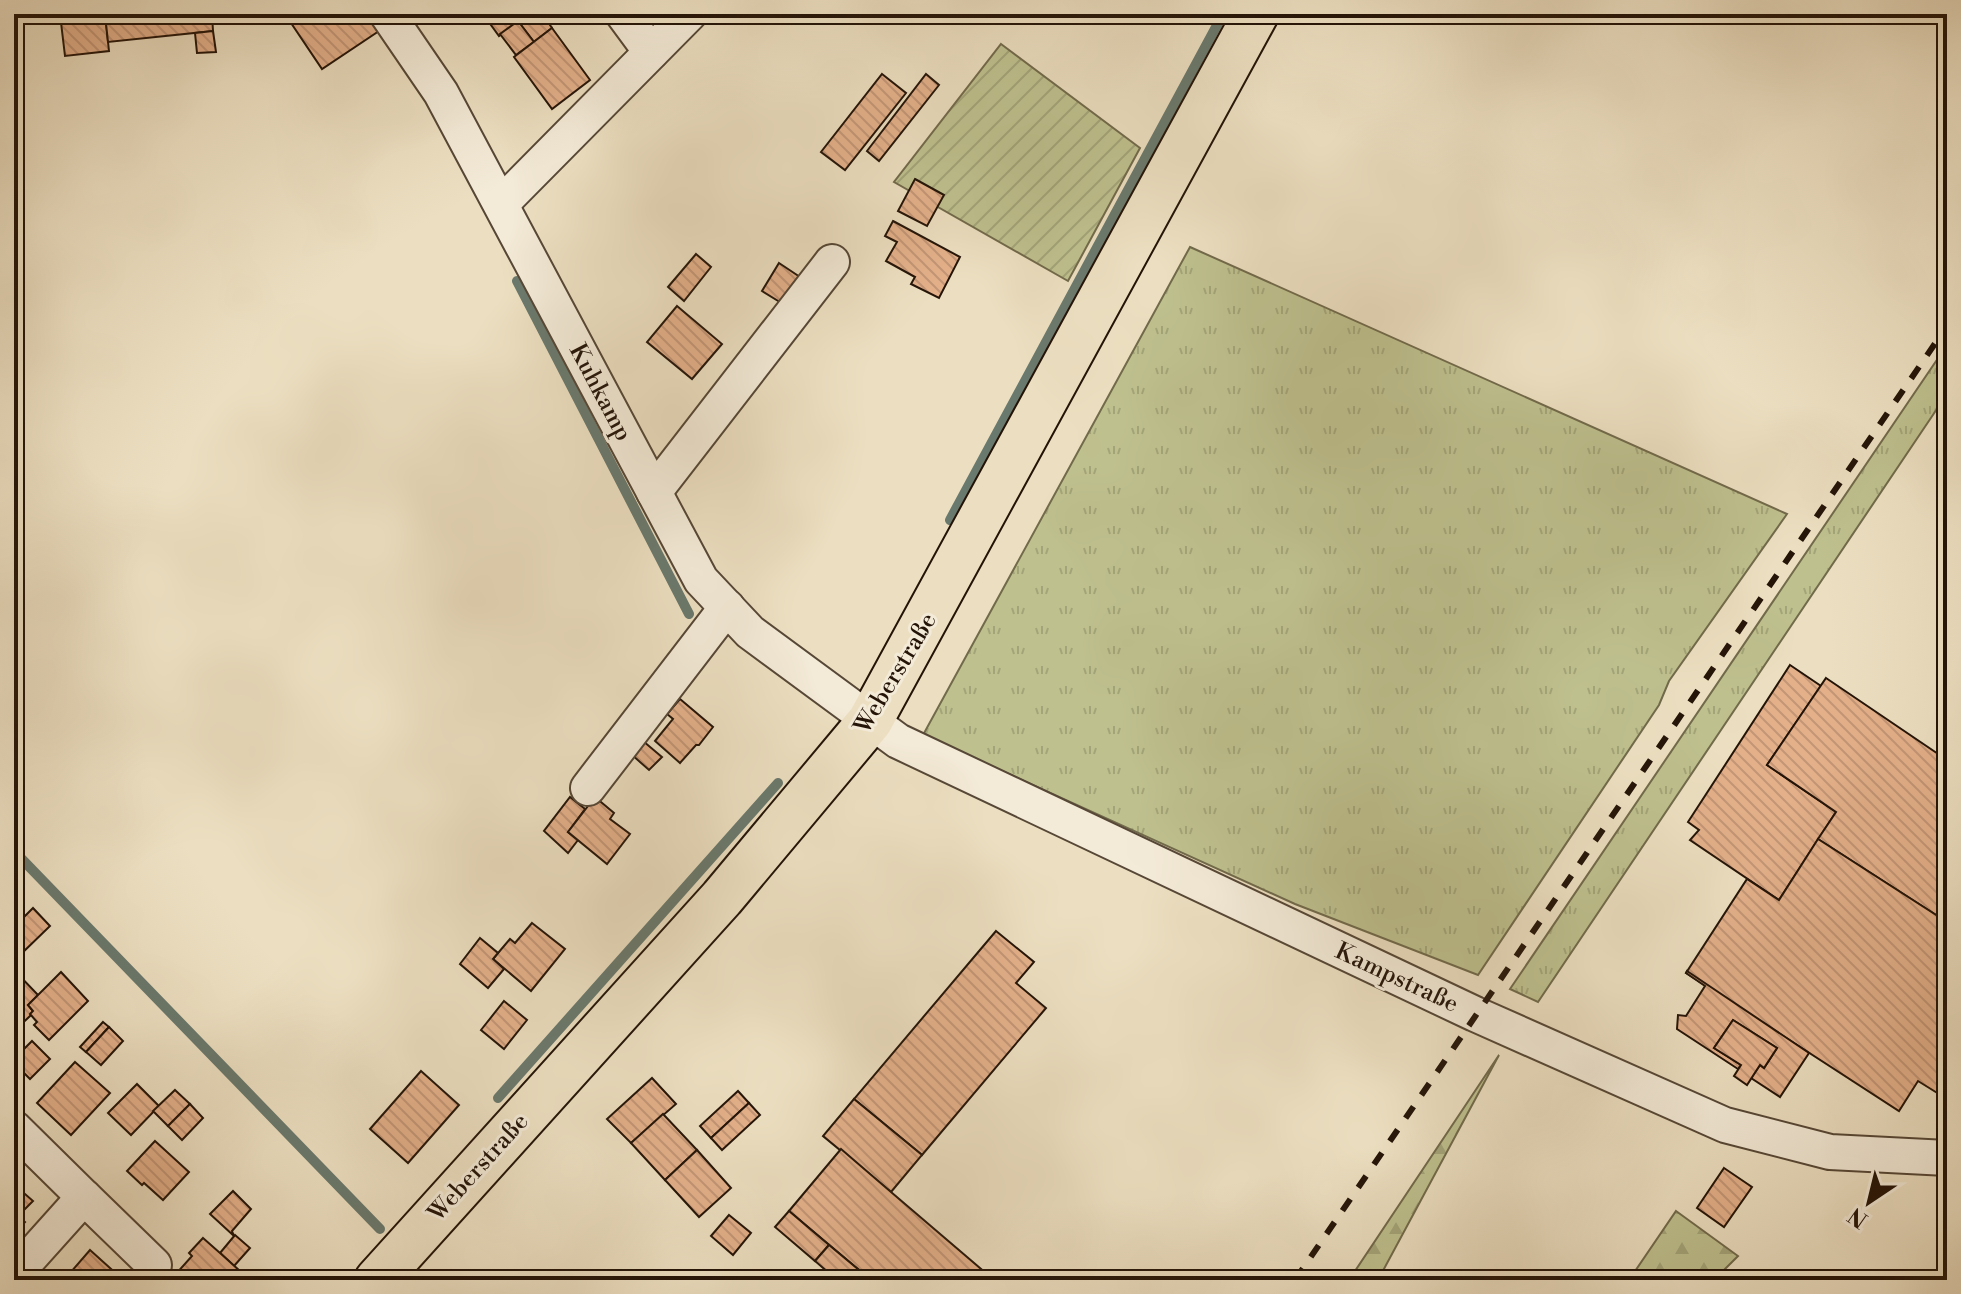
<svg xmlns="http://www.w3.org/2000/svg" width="1961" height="1294" viewBox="0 0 1961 1294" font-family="'Libre Bodoni',serif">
<defs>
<pattern id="grass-tufts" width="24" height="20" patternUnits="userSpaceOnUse" patternTransform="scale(2)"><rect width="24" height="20" fill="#bec08e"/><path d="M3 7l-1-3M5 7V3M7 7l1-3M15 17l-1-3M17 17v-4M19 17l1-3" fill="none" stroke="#a3a479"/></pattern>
<pattern id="forest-firs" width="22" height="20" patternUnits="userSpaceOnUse" patternTransform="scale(2)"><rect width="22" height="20" fill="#bec08e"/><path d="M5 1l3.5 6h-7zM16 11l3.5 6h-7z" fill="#a3a479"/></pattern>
<pattern id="garden-furrows" width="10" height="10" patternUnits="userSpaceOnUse" patternTransform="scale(2)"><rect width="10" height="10" fill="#bec08e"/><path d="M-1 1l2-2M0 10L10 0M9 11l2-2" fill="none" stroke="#a3a479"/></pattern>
<pattern id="building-back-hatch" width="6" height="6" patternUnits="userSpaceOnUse" patternTransform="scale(2)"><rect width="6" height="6" fill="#e3b08a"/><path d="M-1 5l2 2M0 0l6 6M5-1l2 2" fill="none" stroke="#c39676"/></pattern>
</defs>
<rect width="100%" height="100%" fill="#ecdfc1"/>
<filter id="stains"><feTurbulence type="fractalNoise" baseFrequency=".0025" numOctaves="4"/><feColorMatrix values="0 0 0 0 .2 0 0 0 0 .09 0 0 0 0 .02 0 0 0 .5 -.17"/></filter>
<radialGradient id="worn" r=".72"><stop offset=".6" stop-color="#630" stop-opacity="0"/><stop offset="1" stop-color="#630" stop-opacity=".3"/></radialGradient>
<g fill="url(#grass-tufts)" stroke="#716a4b" stroke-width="2">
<polygon points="1190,247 1787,514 1669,681 1659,705 1478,975 1295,904 923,735"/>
<polygon points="1947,345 1947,394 1538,1002 1510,989"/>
</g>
<g fill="url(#forest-firs)" stroke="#716a4b" stroke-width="2">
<polygon points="1499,1055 1378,1280 1349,1280"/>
<polygon points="1676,1211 1738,1256 1714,1280 1629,1280"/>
</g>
<polygon fill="url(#garden-furrows)" stroke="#716a4b" stroke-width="2" points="1001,44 1140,148 1068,281 894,182"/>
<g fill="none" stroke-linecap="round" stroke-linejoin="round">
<g stroke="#6a796d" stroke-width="10">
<polyline points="517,281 689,614"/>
<polyline points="950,520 1223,14"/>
<polyline points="14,851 380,1229"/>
<polyline points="498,1098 778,783"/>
</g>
</g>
<g fill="url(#building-back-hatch)" stroke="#241408" stroke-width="2">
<polygon points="60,14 105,14 109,51 65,56"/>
<polygon points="105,14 212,14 213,31 108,42"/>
<polygon points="285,14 368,14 379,31 322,69"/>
<polygon points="483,14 528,14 499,36"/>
<polygon points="528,14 559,14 548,22 552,28 534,42 518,21"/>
<polygon points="518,21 534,42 516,55 500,34"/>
<polygon points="552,28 590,80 552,109 514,57"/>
<polygon points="213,31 216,52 197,53 195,33"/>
<polygon points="882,74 906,93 845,170 821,152"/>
<polygon points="926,74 939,85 879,161 867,151"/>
<polygon points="915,179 944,195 927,226 898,211"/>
<polygon points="893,221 960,257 939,298 911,284 915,277 886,261 897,242 885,236"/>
<polygon points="696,254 711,267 684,301 668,287"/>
<polygon points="779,263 800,277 783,304 762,291"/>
<polygon points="677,306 722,344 692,379 647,342"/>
<polygon points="1790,665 1821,686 1767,765 1836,812 1779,900 1690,840 1699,830 1688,822"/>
<polygon points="1826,678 1947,760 1947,922 1818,839 1836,812 1767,765"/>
<polygon points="680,699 713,727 699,745 696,745 680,763 655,741 673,719 667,714"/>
<polygon points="643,741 662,757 649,770 631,754"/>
<polygon points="570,797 585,809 568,832 578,840 568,853 544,831"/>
<polygon points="595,797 614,813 610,819 630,834 607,864 568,832"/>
<polygon points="1818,839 1947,922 1947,1099 1918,1081 1899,1111 1686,973 1747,879 1779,900"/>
<polygon points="33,908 50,926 19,956 14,951 14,927"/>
<polygon points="532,923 565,949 531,991 493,959 510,939 515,943"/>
<polygon points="996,931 1034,962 1016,983 1046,1008 922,1155 854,1099"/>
<polygon points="480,938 498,953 493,959 504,969 488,988 460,964"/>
<polygon points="14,970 38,995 28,1005 33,1011 30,1016 14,1031"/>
<polygon points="1687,971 1809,1053 1780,1097 1751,1078 1760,1065 1764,1068 1777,1048 1733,1020 1714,1048 1741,1065 1738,1069 1677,1029 1678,1015 1686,1016 1705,986 1686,973"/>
<polygon points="61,972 88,1001 49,1040 34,1025 37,1022 30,1014 33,1011 28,1005"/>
<polygon points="504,1001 527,1020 504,1049 481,1030"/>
<polygon points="1733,1020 1777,1048 1764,1068 1760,1065 1747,1085 1734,1076 1741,1065 1714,1048"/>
<polygon points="103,1022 109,1027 86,1052 80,1047"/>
<polygon points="109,1027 123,1041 101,1065 86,1052"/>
<polygon points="32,1041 50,1059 30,1079 14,1063 14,1059"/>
<polygon points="75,1062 110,1093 71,1135 37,1103"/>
<polygon points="421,1071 459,1105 408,1163 370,1129"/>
<polygon points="652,1078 676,1104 631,1143 607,1119"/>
<polygon points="137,1084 159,1106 131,1135 108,1113"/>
<polygon points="175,1090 190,1104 168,1126 153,1111"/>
<polygon points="738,1091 749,1103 711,1138 700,1126"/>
<polygon points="854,1099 922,1155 891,1192 823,1136"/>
<polygon points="749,1103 760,1115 722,1150 711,1138"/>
<polygon points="190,1104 203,1118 182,1140 168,1126"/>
<polygon points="663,1114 697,1150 665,1180 631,1143"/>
<polygon points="155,1141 189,1172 163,1200 144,1183 142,1185 127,1171"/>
<polygon points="841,1149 891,1192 994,1280 871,1280 789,1211"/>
<polygon points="697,1150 731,1188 699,1217 665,1180"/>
<polygon points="1724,1168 1752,1187 1724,1227 1697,1208"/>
<polygon points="14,1173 23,1181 17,1187 33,1201 18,1216 25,1222 14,1234"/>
<polygon points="233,1191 251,1209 232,1231 234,1236 210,1214"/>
<polygon points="789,1211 829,1245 815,1261 775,1227"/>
<polygon points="729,1215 751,1233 733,1255 711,1236"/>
<polygon points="235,1235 250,1248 234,1266 220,1253"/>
<polygon points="203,1238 220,1253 250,1280 181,1280 175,1275 192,1256 189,1253"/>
<polygon points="829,1245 871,1280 837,1280 815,1261"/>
<polygon points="90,1250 120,1277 117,1280 64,1280"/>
</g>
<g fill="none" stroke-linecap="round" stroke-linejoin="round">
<defs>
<g id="minor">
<polyline points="387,14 441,93 701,580 750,632 898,741 1475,1014 1725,1125 1830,1152 1947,1158"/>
<polyline points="623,14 651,52"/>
<polyline points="501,204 689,14"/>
<polyline points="654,492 832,262"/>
<polyline points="588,788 727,607"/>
<polyline points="14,1128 84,1197"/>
<polyline points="14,1275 84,1197 154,1265"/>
</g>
<polyline id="major" points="377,1280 722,898 870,721 1256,14"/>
</defs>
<use href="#minor" stroke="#564736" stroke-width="38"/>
<use href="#major" stroke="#241408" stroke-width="48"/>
<use href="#minor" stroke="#f3ead7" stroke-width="34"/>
<use href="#major" stroke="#ecdfc1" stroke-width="44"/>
<polyline stroke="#241408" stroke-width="6" stroke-dasharray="14 14" stroke-linecap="butt" points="1295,1280 1947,326"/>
</g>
<g text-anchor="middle" stroke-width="6" stroke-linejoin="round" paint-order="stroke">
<g font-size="24" fill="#241408" stroke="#f3ead7">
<text transform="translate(601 392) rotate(62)" y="8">Kuhkamp</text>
<text transform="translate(895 673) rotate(-59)" y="8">Weberstraße</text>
<text transform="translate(1397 977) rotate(25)" y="8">Kampstraße</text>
<text transform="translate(478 1167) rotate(-48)" y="8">Weberstraße</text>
</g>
</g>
<rect width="1961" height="1294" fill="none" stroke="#ecdfc1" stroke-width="48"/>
<rect x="16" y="16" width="1929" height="1262" fill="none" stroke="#241408" stroke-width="4"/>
<rect x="24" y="24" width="1913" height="1246" fill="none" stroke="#241408" stroke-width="2"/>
<g transform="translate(1869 1202) rotate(215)" stroke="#f3ead7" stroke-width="6" paint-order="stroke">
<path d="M0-6L14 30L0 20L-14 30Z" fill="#241408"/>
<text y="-12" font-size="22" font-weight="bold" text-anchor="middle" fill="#241408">N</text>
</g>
<rect width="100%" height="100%" filter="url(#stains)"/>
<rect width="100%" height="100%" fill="url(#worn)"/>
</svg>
